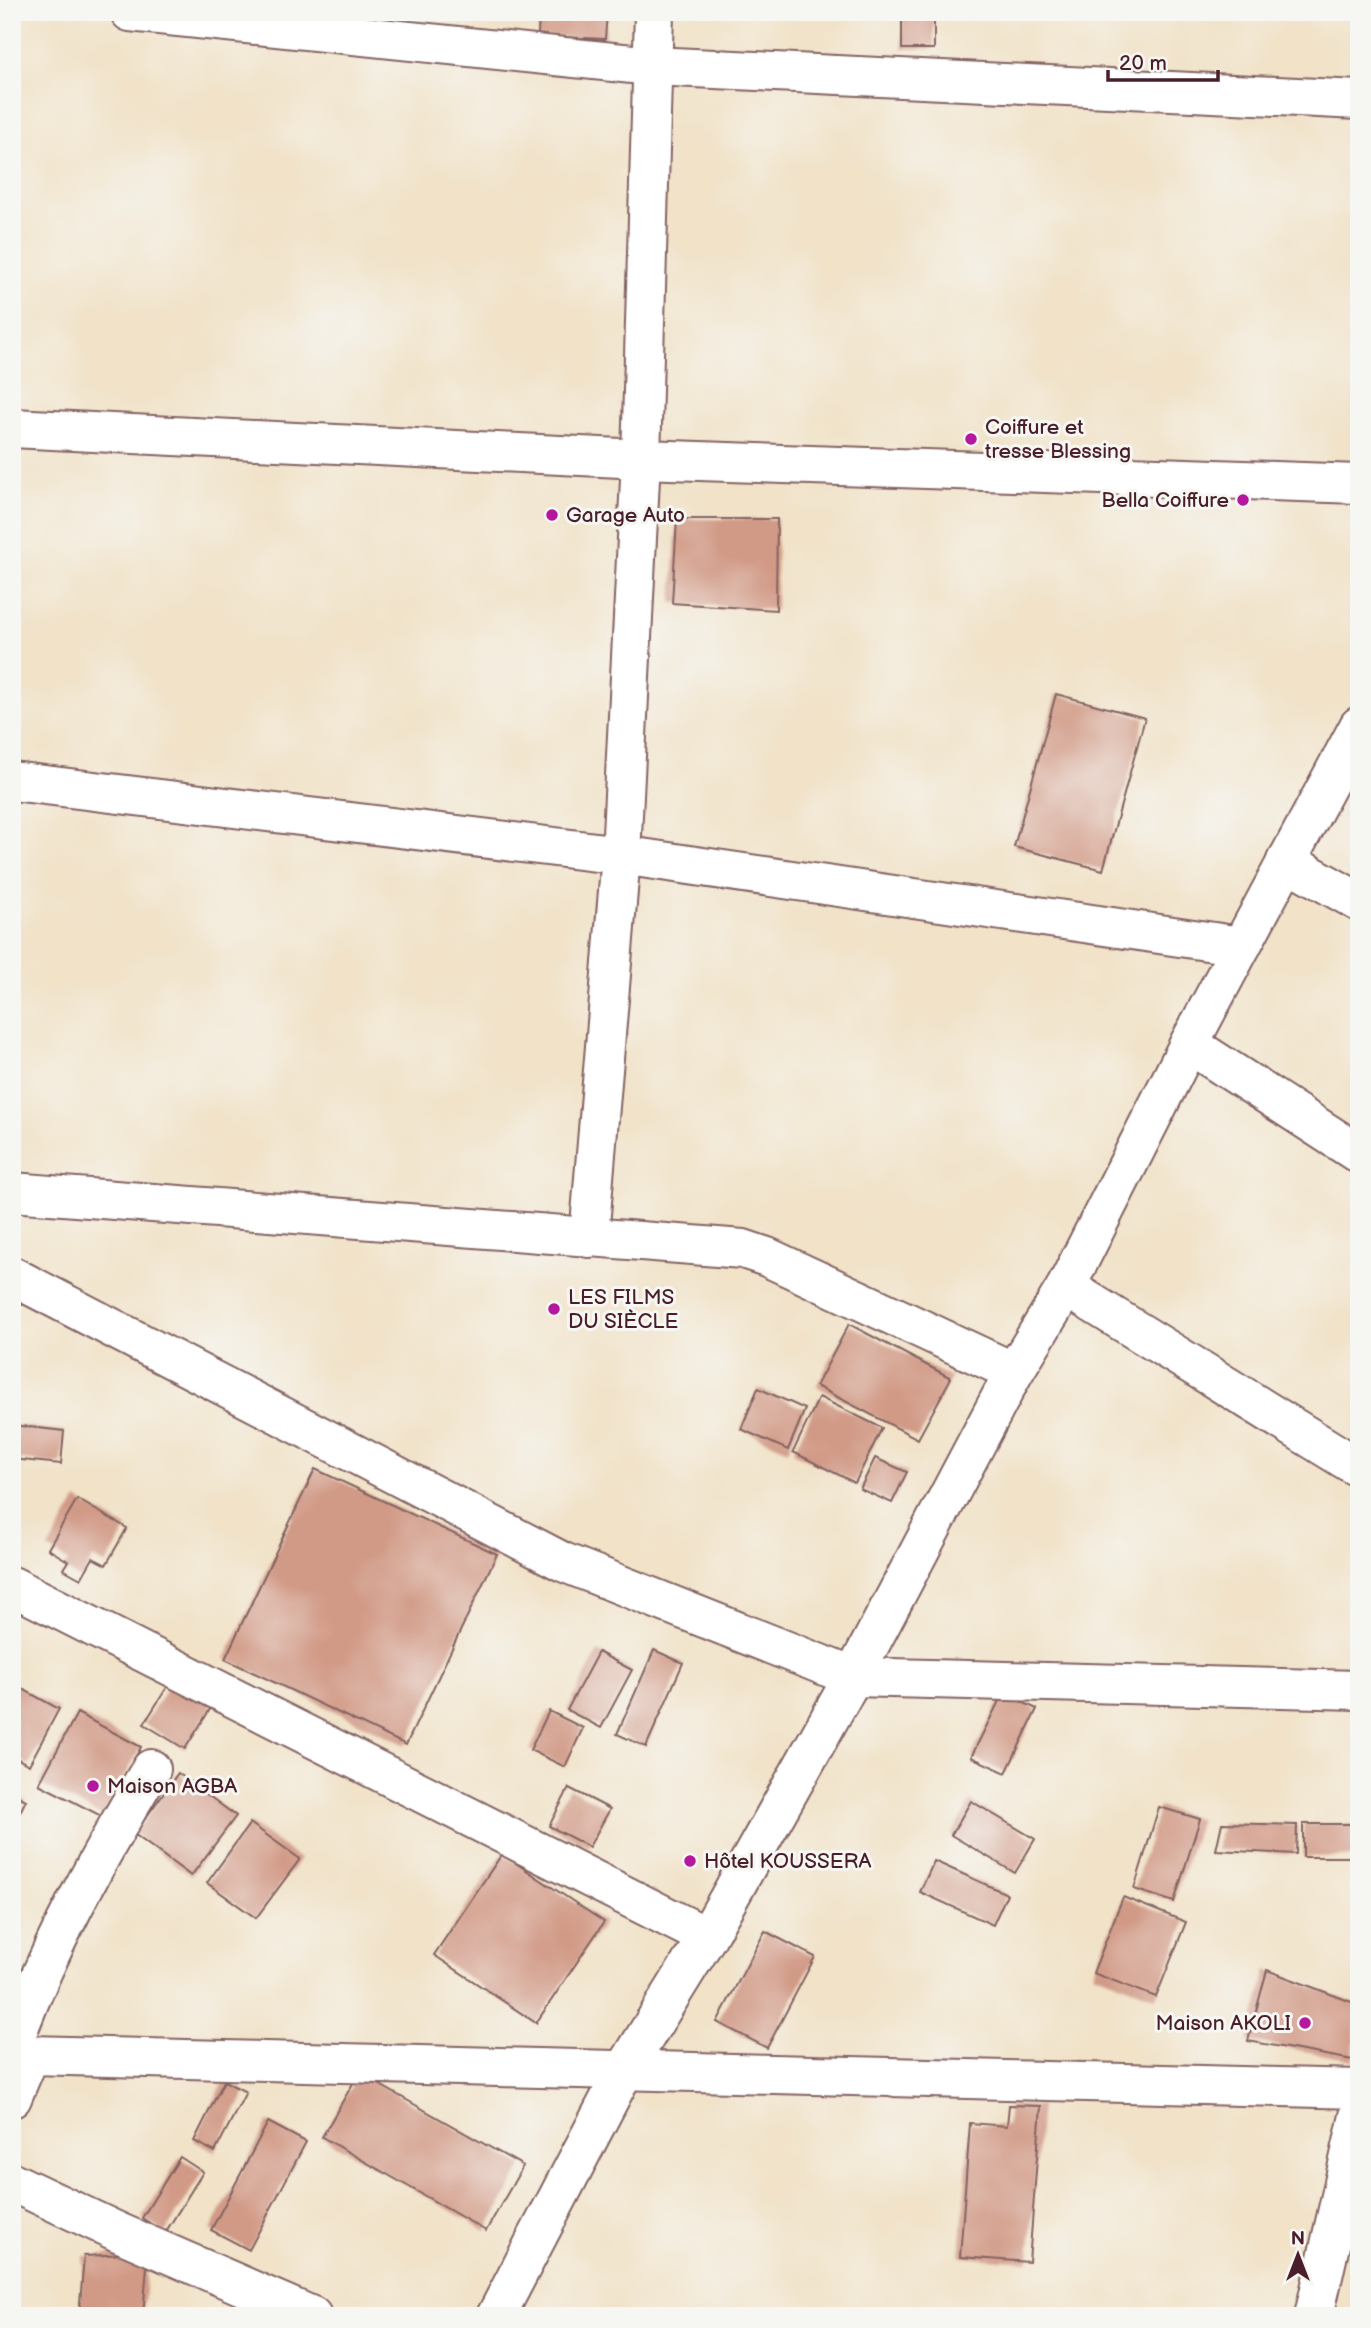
<svg xmlns="http://www.w3.org/2000/svg" width="1371" height="2328" viewBox="0 0 1371 2328" font-family="'Balsamiq Sans',sans-serif">
<rect width="100%" height="100%" fill="#f6f6f2"/>
<filter id="ink" filterUnits="userSpaceOnUse"><feTurbulence type="fractalNoise" baseFrequency=".0143" numOctaves="2"/><feDisplacementMap in="SourceGraphic" scale="14" xChannelSelector="R" yChannelSelector="G"/><feConvolveMatrix kernelMatrix="1 2 1 2 8 2 1 2 1" color-interpolation-filters="sRGB"/></filter>
<filter id="wash" filterUnits="userSpaceOnUse"><feTurbulence type="fractalNoise" baseFrequency=".00686" numOctaves="4" result="noise"/><feDisplacementMap in="SourceGraphic" scale="28" xChannelSelector="R" yChannelSelector="G"/><feGaussianBlur stdDeviation="1.57" result="paint"/><feColorMatrix in="noise" values="0 0 0 0 0 0 0 0 0 0 0 0 0 0 0 0 0 1.4 0 .05"/><feComposite in="paint" operator="in"/></filter>
<g filter="url(#wash)">
<rect width="100%" height="100%" fill="#f1e2c8"/>
<g id="blocks">
<g fill="#d19a86">
<polygon points="539,12 607,12 605,39 538,36"/>
<rect x="902" y="12" width="32" height="37"/>
<polygon points="677,519 777,519 776,610 672,603"/>
<polygon points="1056,694 1145,718 1103,870 1014,847"/>
<polygon points="849,1324 951,1378 918,1439 816,1386"/>
<polygon points="758,1388 805,1409 788,1450 741,1429"/>
<polygon points="819,1397 882,1428 855,1483 793,1452"/>
<polygon points="12,1425 64,1431 61,1464 12,1459"/>
<polygon points="875,1458 907,1472 892,1503 860,1489"/>
<polygon points="315,1469 497,1554 406,1745 225,1659"/>
<polygon points="77,1499 127,1528 106,1565 93,1558 81,1579 63,1569 68,1561 48,1549"/>
<polygon points="654,1650 683,1663 646,1747 617,1734"/>
<polygon points="598,1652 632,1670 601,1728 567,1710"/>
<polygon points="176,1673 217,1698 185,1749 144,1724"/>
<polygon points="12,1683 59,1709 29,1765 12,1756"/>
<polygon points="1003,1693 1037,1709 1006,1773 971,1757"/>
<polygon points="549,1711 583,1728 565,1767 530,1750"/>
<polygon points="77,1713 141,1747 103,1817 39,1784"/>
<polygon points="178,1773 236,1816 191,1876 134,1834"/>
<polygon points="569,1788 610,1809 589,1847 549,1826"/>
<polygon points="12,1793 26,1800 12,1828"/>
<polygon points="971,1801 1035,1839 1015,1873 951,1835"/>
<polygon points="1159,1807 1200,1819 1174,1902 1134,1889"/>
<polygon points="250,1823 300,1859 256,1918 207,1883"/>
<polygon points="1222,1823 1297,1825 1296,1854 1216,1850"/>
<rect x="1303" y="1824" width="56" height="33"/>
<polygon points="502,1854 604,1922 536,2023 434,1955"/>
<polygon points="934,1861 1007,1894 993,1925 920,1892"/>
<polygon points="1123,1897 1186,1922 1156,1997 1093,1973"/>
<polygon points="765,1931 815,1957 767,2048 717,2022"/>
<polygon points="1267,1970 1357,2004 1353,2060 1248,2041"/>
<polygon points="359,2073 523,2166 486,2231 322,2137"/>
<polygon points="224,2081 246,2092 215,2152 194,2141"/>
<polygon points="1009,2105 1041,2106 1029,2262 960,2257 970,2123 1007,2126"/>
<polygon points="268,2122 306,2142 249,2250 211,2230"/>
<polygon points="180,2157 203,2172 165,2233 142,2218"/>
<polygon points="148,2253 143,2316 79,2316 84,2256"/>
</g>
</g>
</g>
<g filter="url(#ink)">
<use href="#blocks" fill-opacity="0" stroke="#846362" stroke-width="2"/>
<g fill="none" stroke-linecap="round" stroke-linejoin="round">
<defs>
<g id="minor">
<polyline points="130,12 652,66 1359,100"/>
<polyline points="12,428 641,459 1359,484"/>
<polyline points="12,781 621,855 1241,946"/>
<polyline points="1286,861 1359,902"/>
<polyline points="1189,1044 1359,1154"/>
<polyline points="12,1192 743,1249 767,1257 1014,1372"/>
<polyline points="589,1238 621,855 641,459 654,12"/>
<polyline points="12,1276 563,1562 853,1677 1359,1690"/>
<polyline points="1066,1287 1359,1468"/>
<polyline points="12,1586 707,1937"/>
<polyline points="12,2047 30,2055 1359,2089"/>
<path d="M12 2047C47 1949 98 1858 151 1769"/>
<polyline points="12,2098 30,2055"/>
<polyline points="12,2182 118,2232 312,2316"/>
<polyline points="496,2316 624,2071 707,1937 853,1677 1014,1372 1066,1287 1189,1044 1359,726"/>
<polyline points="1314,2316 1359,2116"/>
</g>
</defs>
<use href="#minor" stroke="#846362" stroke-width="42"/>
<use href="#minor" stroke="#fff" stroke-width="38"/>
</g>
</g>
<g fill="#b5179e" stroke="#f6f6f2" stroke-width="2.5">
<circle cx="971" cy="439" r="7"/>
<circle cx="1243" cy="500" r="7"/>
<circle cx="552" cy="515" r="7"/>
<circle cx="554" cy="1309" r="7"/>
<circle cx="93" cy="1786" r="7"/>
<circle cx="690" cy="1861" r="7"/>
<circle cx="1305" cy="2023" r="7"/>
</g>
<g text-anchor="middle" stroke-width="6" stroke-linejoin="round" paint-order="stroke">
<g font-size="21" fill="#4a1f2b" stroke="#f6f6f2" text-anchor="start">
<text x="985" y="434">Coiffure et<tspan x="985" dy="24">tresse Blessing</tspan></text>
<text x="1229" y="507" text-anchor="end">Bella Coiffure</text>
<text x="566" y="522">Garage Auto</text>
<text x="568" y="1304">LES FILMS<tspan x="568" dy="24">DU SIÈCLE</tspan></text>
<text x="107" y="1793">Maison AGBA</text>
<text x="704" y="1868">Hôtel KOUSSERA</text>
<text x="1291" y="2030" text-anchor="end">Maison AKOLI</text>
</g>
</g>
<rect width="1371" height="2328" fill="none" stroke="#f6f6f2" stroke-width="42"/>
<g transform="translate(1298 2255)" stroke="#f6f6f2" stroke-width="5" paint-order="stroke">
<path d="M0-5L12 26L0 18L-12 26Z" fill="#4a1f2b"/>
<text y="-10" font-size="19" font-weight="bold" text-anchor="middle" fill="#4a1f2b">N</text>
</g>
<path d="M1108 70v10h110v-10" fill="none" stroke="#4a1f2b" stroke-width="3.5"/>
<text x="1119" y="70" font-size="21" fill="#4a1f2b" stroke="#f6f6f2" stroke-width="5" paint-order="stroke">20 m</text>
</svg>
